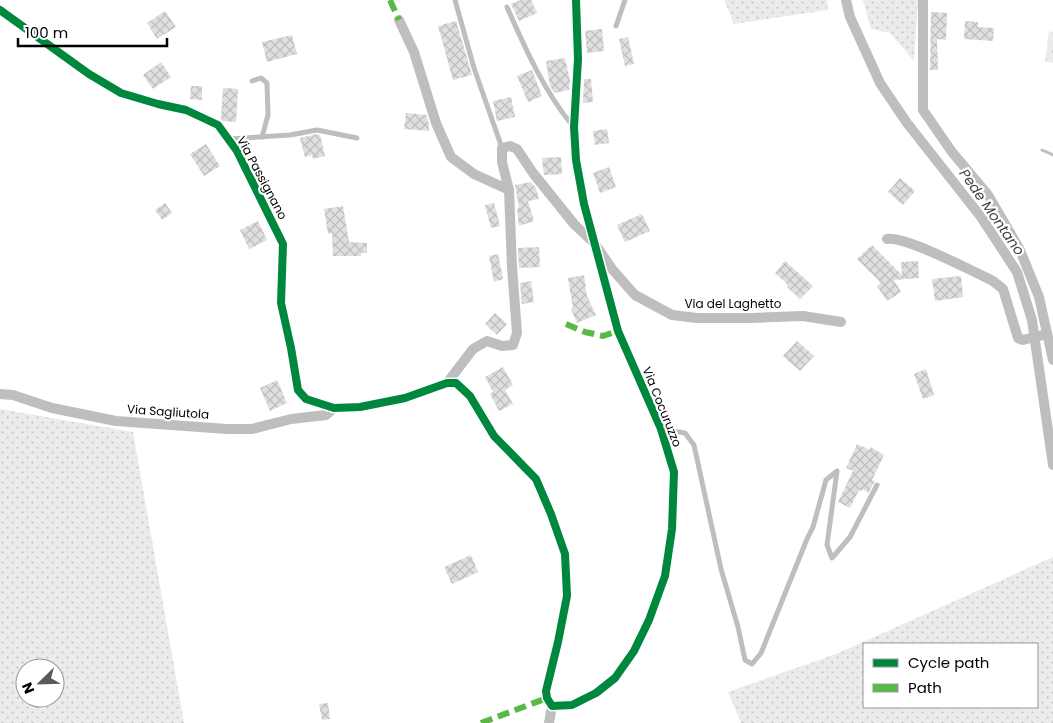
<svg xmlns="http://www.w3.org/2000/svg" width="1053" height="723" viewBox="0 0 1053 723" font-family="Poppins,sans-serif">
<defs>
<pattern id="grass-dots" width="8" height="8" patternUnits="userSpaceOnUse" patternTransform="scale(1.25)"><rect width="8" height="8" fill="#ebebeb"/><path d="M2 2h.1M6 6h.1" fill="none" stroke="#c8c8c8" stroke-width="1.8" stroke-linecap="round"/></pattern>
<pattern id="forest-crowns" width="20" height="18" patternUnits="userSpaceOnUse" patternTransform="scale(1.25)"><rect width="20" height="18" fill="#ebebeb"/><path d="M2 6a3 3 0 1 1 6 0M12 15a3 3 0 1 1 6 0" fill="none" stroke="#c8c8c8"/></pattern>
<pattern id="building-cross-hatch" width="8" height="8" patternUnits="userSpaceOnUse" patternTransform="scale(1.25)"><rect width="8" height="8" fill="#dfdfdf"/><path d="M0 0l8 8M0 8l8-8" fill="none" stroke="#bebebe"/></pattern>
</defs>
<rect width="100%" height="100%" fill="#fff"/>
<g fill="url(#grass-dots)" fill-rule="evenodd">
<polygon points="724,0 827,0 828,10 734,24"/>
<polygon points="863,0 918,0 914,61 890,33 871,29"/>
<path d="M0 409 133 432 184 723H0ZM25 668H55V698H25Z"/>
<path d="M1053 557V723H741L728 692 836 654ZM1037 644V707H864V644Z"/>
</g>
<polygon fill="url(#forest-crowns)" points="1049,31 1053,32 1053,63 1045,61"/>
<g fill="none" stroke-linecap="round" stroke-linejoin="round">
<polyline stroke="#bebebe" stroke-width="3" points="1042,150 1053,155"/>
<polyline stroke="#bebebe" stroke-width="10" points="846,0 850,17 880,83 907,123 981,217 1017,272 1032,320 1053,465"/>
</g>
<g fill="url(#building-cross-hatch)">
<polygon points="521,0 531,0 537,13 519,21 511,4"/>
<polygon points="165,11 176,27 157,39 147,23"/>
<polygon points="931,12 947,13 946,40 937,39 938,70 930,70"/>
<polygon points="456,21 472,75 453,80 438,26"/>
<polygon points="965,21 978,22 978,27 994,28 993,41 964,39"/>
<polygon points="602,29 604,51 587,53 585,31"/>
<polygon points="292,35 297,54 267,62 262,42"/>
<polygon points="628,37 634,64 625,66 619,39"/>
<polygon points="565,58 570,81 569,90 554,93 550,86 546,61"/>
<polygon points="161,62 171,77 153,89 143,75"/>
<polygon points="532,70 542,96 528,102 517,76"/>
<polygon points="584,79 591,79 593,102 583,103"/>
<polygon points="191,86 202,86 202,100 190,99"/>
<polygon points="223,88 238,89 236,122 223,121 221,119"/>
<polygon points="511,97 515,117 497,121 493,101"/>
<polygon points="406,113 426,115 429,124 429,131 404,129"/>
<polygon points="607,129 609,143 595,145 593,131"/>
<polygon points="317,134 320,135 325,156 313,159 312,155 305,157 300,138"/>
<polygon points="206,144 220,166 204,176 190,154"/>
<polygon points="561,157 562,174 544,175 542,158"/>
<polygon points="609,167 616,187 600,193 593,173"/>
<polygon points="900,178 915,191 903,205 888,192"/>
<polygon points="531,182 536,188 539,199 528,201 534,221 519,226 517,209 519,208 515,185"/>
<polygon points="165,203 172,213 162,220 155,210"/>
<polygon points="494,203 500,226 491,228 485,205"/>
<polygon points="343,206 349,242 367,243 367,253 361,253 361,256 333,256 332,233 328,234 324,209"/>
<polygon points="642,214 650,231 625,242 617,225"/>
<polygon points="258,221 267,240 249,249 240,230"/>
<polygon points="872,245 902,275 901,262 918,261 919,278 894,280 901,292 887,301 877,286 881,283 857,259"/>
<polygon points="539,247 540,267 519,268 518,248"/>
<polygon points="498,254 503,279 494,282 489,256"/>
<polygon points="785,261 813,286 800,299 787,287 788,285 775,273"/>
<polygon points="584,275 587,296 596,315 577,323 571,309 573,308 568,278"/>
<polygon points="961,276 963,297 935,301 932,279"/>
<polygon points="531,281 534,302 522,304 520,283"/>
<polygon points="495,313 507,324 497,335 485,324"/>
<polygon points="797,341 814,356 800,371 783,356"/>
<polygon points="503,367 513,385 505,390 513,404 499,411 490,394 493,392 485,377"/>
<polygon points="926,369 934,395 923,399 914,374"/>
<polygon points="277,380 287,403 270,411 260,388"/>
<polygon points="857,444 870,450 871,447 884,455 872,480 875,481 868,493 863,489 862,491 859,490 850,508 838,502 853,471 846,468"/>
<polygon points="471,555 478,572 452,584 444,567"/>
<polygon points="328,703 330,719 322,720 319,704"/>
</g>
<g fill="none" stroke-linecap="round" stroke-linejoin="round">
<g stroke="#bebebe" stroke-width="5">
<polyline points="455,0 474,68 502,148"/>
<path d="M507 7C525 48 544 91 572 125"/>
<polyline points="616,26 625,0"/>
<polyline points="252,81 261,78 267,83 268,115 262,137"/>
<polyline points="228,139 290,135 317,130 357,138"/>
<polyline points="661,429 685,433 694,445 721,569 738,627 745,660 752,664 761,653 807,539 813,527 826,480 837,471 827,545 832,558 850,537 877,485"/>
</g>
<g stroke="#bebebe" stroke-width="10">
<polyline points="923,0 923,110 952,152 988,195 1020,250 1039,297 1053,360"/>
<polyline points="0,10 89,74 121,93 158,104 186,110 218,125 237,151 283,244 281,303 291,348 298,390 306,399 334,408 360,407 405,398 447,383 456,383 470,396 494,436 536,479 551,514 565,554 567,596 558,642 546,691 547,698 552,706 572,705 596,693 615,678 634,651 649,620 665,576 672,529 674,472 661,429 618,331 584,204 576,160 574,127 578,59 576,0"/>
<polyline points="399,20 414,52 436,123 451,157 474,174 509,190"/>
<path d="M887 239C906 236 972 271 993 281L1003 289 1018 338 1023 340 1047 334"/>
<polyline points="447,383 473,349 487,341 502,346 513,345 517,333 512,267 509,190 502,162 502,148 510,146 517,149 533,173 574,224 595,244 612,269 635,295 672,315 697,318 752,318 803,316 841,322"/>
<polyline points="0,394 13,395 52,408 116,421 227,429 252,429 291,419 326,415 334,408"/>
<polyline points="549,723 552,706"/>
</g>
<g stroke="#58b947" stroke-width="6" stroke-dasharray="12 6" stroke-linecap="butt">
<polyline points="390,0 399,20"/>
<polyline points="566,324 585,332 603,336 618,331"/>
<polyline points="481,723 547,698"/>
</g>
<defs>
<polyline id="cycleway" points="0,10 89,74 121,93 158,104 186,110 218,125 237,151 283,244 281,303 291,348 298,390 306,399 334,408 360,407 405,398 447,383 456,383 470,396 494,436 536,479 551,514 565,554 567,596 558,642 546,691 547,698 552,706 572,705 596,693 615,678 634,651 649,620 665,576 672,529 674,472 661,429 618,331 584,204 576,160 574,127 578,59 576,0"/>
</defs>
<use href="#cycleway" stroke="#fff" stroke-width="11"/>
<use href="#cycleway" stroke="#00873e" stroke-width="8"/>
</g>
<g text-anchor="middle" stroke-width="4.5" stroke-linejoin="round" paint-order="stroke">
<g font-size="12" fill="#000" stroke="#fff">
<text transform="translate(262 178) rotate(62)" y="4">Via Passignano</text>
<text x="733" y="308">Via del Laghetto</text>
<text transform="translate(662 407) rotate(68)" y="4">Via Cocuruzzo</text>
<text transform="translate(168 412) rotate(4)" y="4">Via Sagliutola</text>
</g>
<g font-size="14" font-style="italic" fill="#434343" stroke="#fff">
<text transform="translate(992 212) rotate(55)" y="5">Pede Montano</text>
</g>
</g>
<rect x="863" y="643" width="175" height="65" fill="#ffffff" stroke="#999999"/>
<rect x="873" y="659" width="25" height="8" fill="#00873e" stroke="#999999"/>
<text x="908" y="668" font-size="15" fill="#000000">Cycle path</text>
<rect x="873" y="684" width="25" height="8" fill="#58b947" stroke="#999999"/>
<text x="908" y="693" font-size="15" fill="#000000">Path</text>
<g transform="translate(40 683) rotate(247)"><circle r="24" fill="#ffffff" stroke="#999999"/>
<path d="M0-4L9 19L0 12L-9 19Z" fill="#595959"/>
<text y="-8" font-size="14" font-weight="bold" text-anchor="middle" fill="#000000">N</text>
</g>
<path d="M18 38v8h149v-8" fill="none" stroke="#000000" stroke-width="2.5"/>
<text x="25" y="38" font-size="15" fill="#000000" stroke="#ffffff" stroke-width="4" paint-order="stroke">100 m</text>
</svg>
